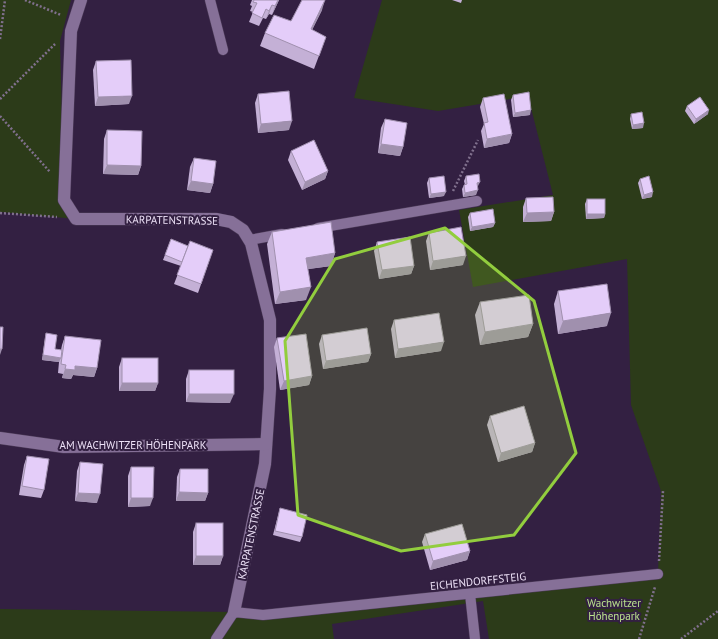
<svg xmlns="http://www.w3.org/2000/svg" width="718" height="639" viewBox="0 0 718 639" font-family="'PT Sans',sans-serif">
<rect width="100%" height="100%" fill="#332042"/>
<g fill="#2c3b19">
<polygon points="0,0 71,0 60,41 64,200 76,219 0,212"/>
<polygon points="382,0 718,0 718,639 489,639 483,601 332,624 334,639 0,639 0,609 234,612 263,615 658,574 661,491 631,405 627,259 473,287 459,210 553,195 528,96 438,111 354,98"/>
</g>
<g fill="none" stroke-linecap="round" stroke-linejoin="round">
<defs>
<g id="lane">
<polyline points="210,0 223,50"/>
<polyline points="318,228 477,201"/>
<polyline points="249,240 282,234"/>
<polyline points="470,594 475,639"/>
<polyline points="216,639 234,612 263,615 658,574"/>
</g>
<g id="street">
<polyline points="81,0 71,31 64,200 76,219 216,219 231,222 243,230 251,243 270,320 270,389 265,464 234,612"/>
<polyline points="0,438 64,447 266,444"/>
</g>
</defs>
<use href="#lane" stroke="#4d3c59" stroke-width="11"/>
<use href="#street" stroke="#4d3c59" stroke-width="13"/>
<g stroke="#80708d" stroke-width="2.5" stroke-dasharray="2 2" stroke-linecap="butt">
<polyline points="25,0 61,15"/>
<polyline points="0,39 5,0"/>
<polyline points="0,99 55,44"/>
<polyline points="0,116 50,172"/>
<polyline points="453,191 478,140"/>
<polyline points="0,213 57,217"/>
<polyline points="659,561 663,491"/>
<polyline points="639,639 655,587"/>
<polyline points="681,639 718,611"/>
</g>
<use href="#lane" stroke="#867098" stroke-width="10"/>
<use href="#street" stroke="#867098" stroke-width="12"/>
</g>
<g fill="#c4b0d6">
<polygon points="252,0 279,0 272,15 269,14 266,19 263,18 259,26 249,22 253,12 250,11 252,6 250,5"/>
<polygon points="452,0 462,0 461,3"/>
<polygon points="322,10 312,30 326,37 314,69 260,46 265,33 291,21"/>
<polygon points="96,61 129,104 95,106 93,70"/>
<polygon points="258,94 289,130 258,133 255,103"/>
<polygon points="513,95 530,115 513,117 511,100"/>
<polygon points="483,98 512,134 509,143 484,148 481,131 484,124 480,107"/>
<polygon points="687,106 708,114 694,124 685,111"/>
<polygon points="631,114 643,128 632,129 630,119"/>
<polygon points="385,119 403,147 400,156 378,153 381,128"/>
<polygon points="107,130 141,166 138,175 103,174 104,139"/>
<polygon points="291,151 328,171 325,179 302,190 288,160"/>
<polygon points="194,158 213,184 210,193 187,190 190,167"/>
<polygon points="466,176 478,186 477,187 476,195 463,197 462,189 464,185 465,185 464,181"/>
<polygon points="429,178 444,196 429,198 427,183"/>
<polygon points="640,179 652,197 642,199 638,183"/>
<polygon points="526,198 554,212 551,221 523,222 523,207"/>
<polygon points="587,199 605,214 604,218 586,219 585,204"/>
<polygon points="470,213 495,223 493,227 470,231 468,217"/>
<polygon points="272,232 335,253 331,266 308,269 306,300 275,304 267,244"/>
<polygon points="429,233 463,265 430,270 426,241"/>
<polygon points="171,239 188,246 213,250 198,293 174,284 181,266 163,260"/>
<polygon points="377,242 414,266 411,274 379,279 374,251"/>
<polygon points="558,291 607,326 558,334 554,304"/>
<polygon points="480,302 533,324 528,337 480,345 475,315"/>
<polygon points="394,320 441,351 395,358 391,329"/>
<polygon points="46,333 55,349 61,350 62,345 65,336 97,368 94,377 73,375 71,379 62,378 63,374 58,373 59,362 42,360 45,338"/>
<polygon points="322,335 371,354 368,362 323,369 319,344"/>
<polygon points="277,338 312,376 309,385 280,390 274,347"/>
<polygon points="122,358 158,383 155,391 119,391 119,367"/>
<polygon points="189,370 230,403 186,402 186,379"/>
<polygon points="490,416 535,443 532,452 498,462 487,425"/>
<polygon points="27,456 44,490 41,498 19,495 24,465"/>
<polygon points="80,462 97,503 75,501 77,471"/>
<polygon points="131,467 150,506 128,507 128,476"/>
<polygon points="180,469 208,493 205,501 176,501 177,477"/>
<polygon points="280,508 302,537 300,542 273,535"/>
<polygon points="196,523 223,556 220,565 193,565 193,532"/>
<polygon points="425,534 470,551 467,560 430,570 422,542"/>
</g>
<g fill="#a090ae">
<polygon points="278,0 279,0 272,15 275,6"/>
<polygon points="325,0 322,10 306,42 311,29"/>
<polygon points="272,5 269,14 266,19 269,11"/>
<polygon points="132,96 129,104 95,106 98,97"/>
<polygon points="531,110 530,115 513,117 515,113"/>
<polygon points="709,110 708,114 694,124 696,119"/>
<polygon points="292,121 289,130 258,133 261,124"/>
<polygon points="644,123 643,128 632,129 633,125"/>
<polygon points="512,134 509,143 484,148 487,139"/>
<polygon points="381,144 403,147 400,156 378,153"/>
<polygon points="107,165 141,166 138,175 103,174"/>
<polygon points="328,171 325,179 302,190 305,182"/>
<polygon points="191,181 213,184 210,193 187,190"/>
<polygon points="480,182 478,186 475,187 477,183"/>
<polygon points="478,190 476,195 463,197 465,193"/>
<polygon points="446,192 444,196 429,198 431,194"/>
<polygon points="653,192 652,197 642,199 644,195"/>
<polygon points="554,212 551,221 523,222 527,213"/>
<polygon points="587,214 605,214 604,218 586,219"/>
<polygon points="495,223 493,227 470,231 472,227"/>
<polygon points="335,253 331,266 302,270 306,258"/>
<polygon points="466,256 463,265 430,270 433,261"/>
<polygon points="414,266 411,274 379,279 382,270"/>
<polygon points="311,287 306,300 275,304 280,292"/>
<polygon points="611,313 607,326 558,334 563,321"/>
<polygon points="533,324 528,337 480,345 485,332"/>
<polygon points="444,342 441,351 395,358 398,349"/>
<polygon points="0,349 2,349 0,355"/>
<polygon points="371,354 368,362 323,369 326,361"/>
<polygon points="43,355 61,358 59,362 42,360"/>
<polygon points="75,366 97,368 94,377 73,375 71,379 62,378 65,369"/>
<polygon points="312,376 309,385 280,390 284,381"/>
<polygon points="122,383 158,383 155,391 119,391"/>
<polygon points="189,394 234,394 230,403 186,402"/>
<polygon points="535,443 532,452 498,462 501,453"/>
<polygon points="179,492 208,493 205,501 176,501"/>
<polygon points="78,493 100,494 97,503 75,501"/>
<polygon points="131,498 153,498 150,506 128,507"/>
<polygon points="470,551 467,560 430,570 433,561"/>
<polygon points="196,556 223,556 220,565 193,565"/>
</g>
<g fill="#e4cdf9" stroke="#a090ae">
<polygon points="254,0 278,0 275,6 272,5 269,11 266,9 262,18 252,13 257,3 253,2"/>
<polygon points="302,0 325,0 311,29 326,37 319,56 265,33 274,15 291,21"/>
<polygon points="131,60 132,96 98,97 96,61"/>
<polygon points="289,91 292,121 261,124 258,94"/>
<polygon points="529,92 531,110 515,113 513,95"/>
<polygon points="504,94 512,134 487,139 484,123 488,122 483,98"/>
<polygon points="700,97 709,110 696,119 687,106"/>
<polygon points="642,112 644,123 633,125 631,114"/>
<polygon points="385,119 407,123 403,147 381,144"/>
<polygon points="107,130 142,131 141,166 107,165"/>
<polygon points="314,140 328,171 305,182 291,151"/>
<polygon points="194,158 216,161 213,184 191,181"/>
<polygon points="479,174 480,182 477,183 478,190 465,193 464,185 467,184 466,176"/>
<polygon points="444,176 446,192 431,194 429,178"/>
<polygon points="649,176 653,192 644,195 640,179"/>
<polygon points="553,197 554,212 527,213 526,198"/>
<rect x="587" y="199" width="18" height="15"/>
<polygon points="493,209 495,223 472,227 470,213"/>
<polygon points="331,222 335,253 306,258 311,287 280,292 272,232"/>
<polygon points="461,227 466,256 433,261 429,233"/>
<polygon points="410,237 414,266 382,270 377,242"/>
<polygon points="171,239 188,246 182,262 165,255"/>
<polygon points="190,241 213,250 201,284 177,275"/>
<polygon points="607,284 611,313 563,321 558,291"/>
<polygon points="529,295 533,324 485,332 480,302"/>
<polygon points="439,313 444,342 398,349 394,320"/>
<polygon points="0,327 3,327 2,349 0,349"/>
<polygon points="367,328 371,354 326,361 322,335"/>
<polygon points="46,333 57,335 55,349 62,350 61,358 43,355"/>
<polygon points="306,334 312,376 284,381 277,338"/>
<polygon points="65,336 101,340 97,368 75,366 75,370 65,369 66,365 61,364"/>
<rect x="122" y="358" width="36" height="25"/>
<rect x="189" y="370" width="45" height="24"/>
<polygon points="524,406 535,443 501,453 490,416"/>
<polygon points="27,456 49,459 44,490 22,486"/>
<polygon points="80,462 103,464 100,494 78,493"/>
<polygon points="131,467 154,467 153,498 131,498"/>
<polygon points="180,469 208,469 208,493 179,492"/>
<polygon points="280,508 307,515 302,537 275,531"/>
<rect x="196" y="523" width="27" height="33"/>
<polygon points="462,524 470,551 433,561 425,534"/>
</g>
<path fill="#92cd3e" fill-opacity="0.2" stroke="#92cd3e" stroke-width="3" stroke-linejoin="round" d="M445 228 534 301 576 453 514 535 401 551 298 515 285 341 335 259Z"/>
<g text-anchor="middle" stroke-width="4" stroke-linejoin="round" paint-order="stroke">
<g font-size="11" fill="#ede1f7" stroke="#332042">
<text transform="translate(172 220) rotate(1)" y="4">KARPATENSTRASSE</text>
<text x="133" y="449">AM WACHWITZER HÖHENPARK</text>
<text transform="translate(251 534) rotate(-78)" y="4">KARPATENSTRASSE</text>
<text transform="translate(478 581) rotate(-6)" y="4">EICHENDORFFSTEIG</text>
</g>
<g font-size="11" fill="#bae28d" stroke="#332042">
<text x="614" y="607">Wachwitzer<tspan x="614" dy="13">Höhenpark</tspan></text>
</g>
</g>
</svg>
